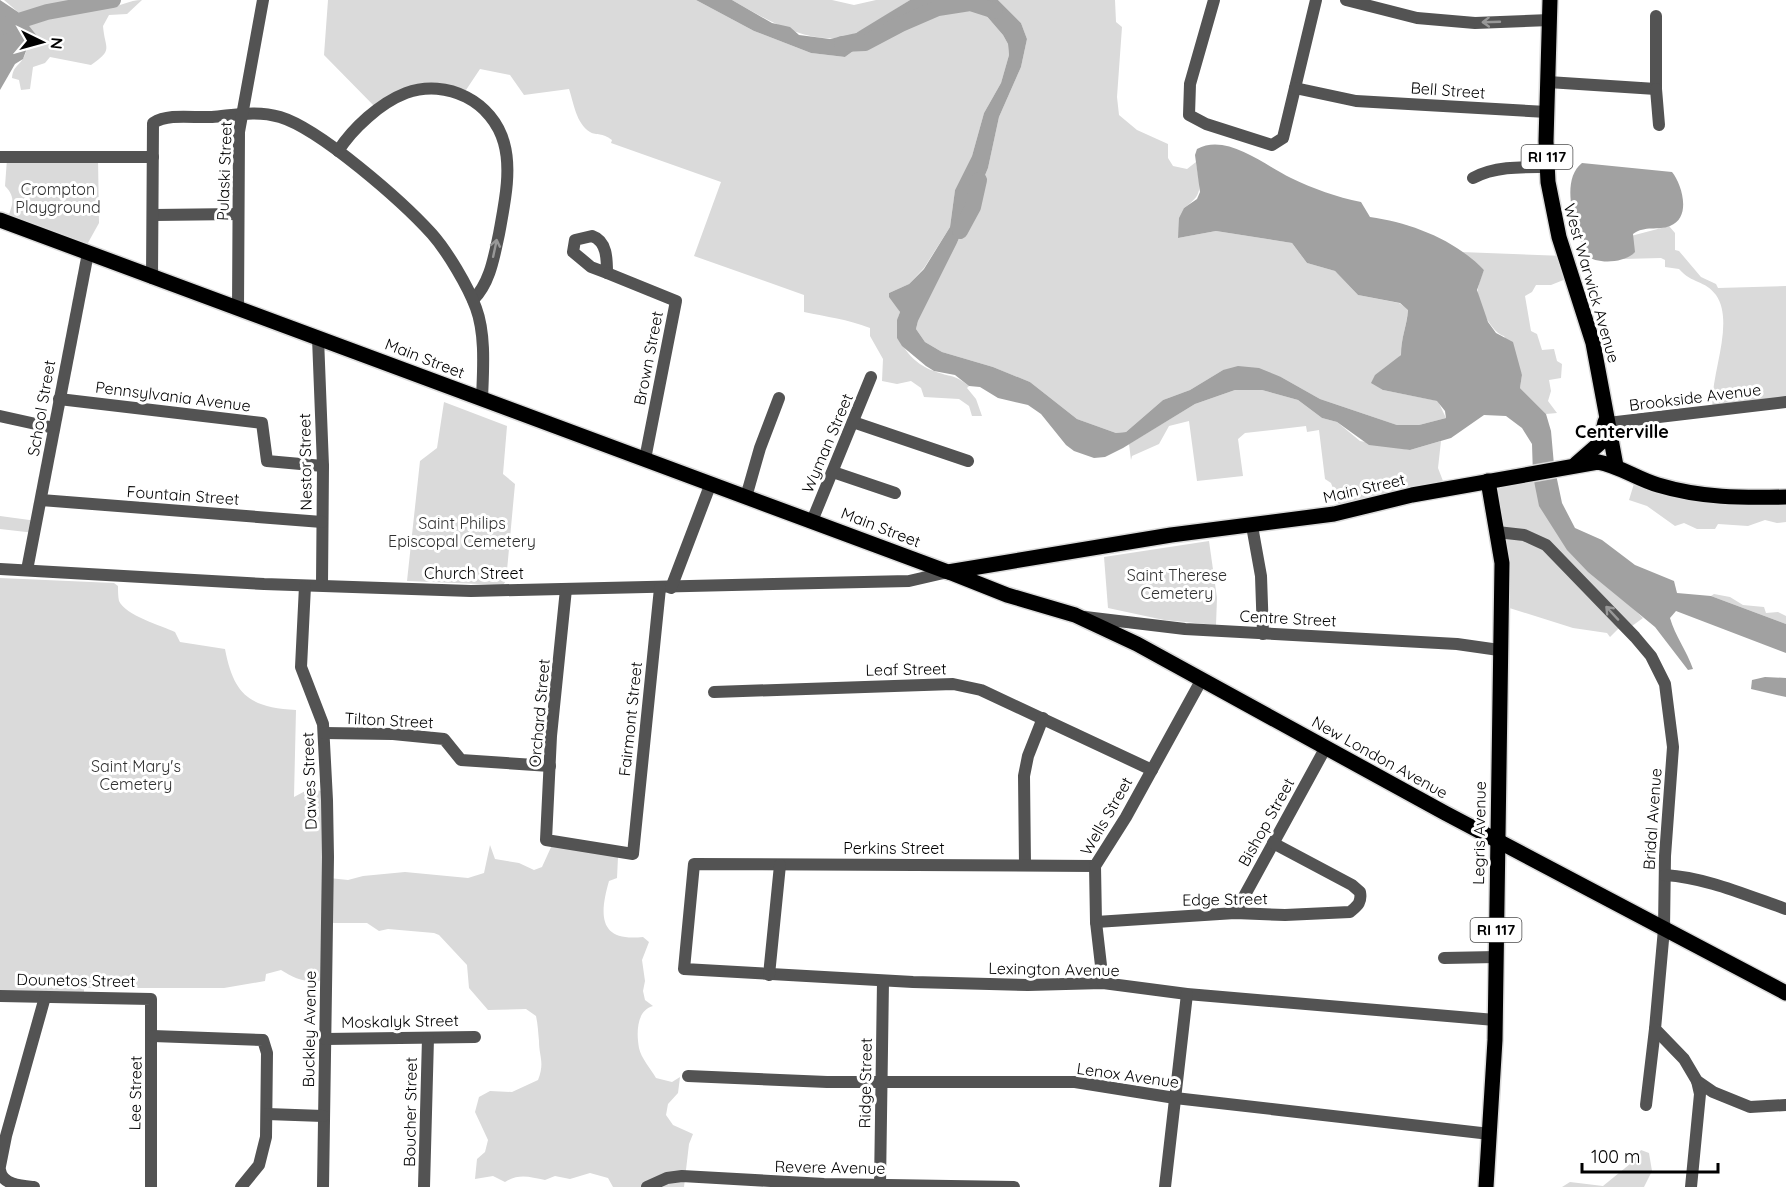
<svg xmlns="http://www.w3.org/2000/svg" width="1786" height="1187" viewBox="0 0 1786 1187" font-family="Quicksand,sans-serif">
<rect width="100%" height="100%" fill="#fff"/>
<g fill="#dadada">
<path d="M4 0H106L107 7C119 8 128 0 142 0L127 14 109 15 103 26C105 50 114 49 91 65L50 57 45 63 33 67 30 89 21 90 19 80 12 78C13 66 19 66 24 57 26 53 27 47 29 43L36 39 18 12Z"/>
<path d="M328 0H696L754 31 811 53 845 57C874 36 908 12 944 6L949 0H966L978 6 1003 35 1008 44 1009 55 1001 83 984 113 972 156 955 190 950 227 924 268 909 284 889 293 900 312C890 336 910 363 934 371 951 378 953 373 969 386L967 388 976 399 982 416H972L969 406 959 399 924 397 921 388 911 381 897 384 882 381 883 359 870 336V328C847 319 827 317 804 312V295L694 256 721 182 611 143 612 140C602 132 597 136 590 132 576 123 574 104 569 89L524 95 510 75 480 69 464 93 412 92 379 111 324 55Z"/>
<path d="M732 0H832L854 5 876 0H910C893 10 876 23 858 32 818 52 767 20 732 0Z"/>
<path d="M998 0H1115L1116 22 1122 27 1117 97 1119 115 1137 130 1168 144V158L1173 166 1187 169 1196 162C1199 185 1206 193 1184 208L1178 238 1216 231 1292 243 1307 263 1335 271 1358 295 1399 303 1408 309C1407 326 1401 337 1401 355L1392 364 1383 390 1438 401 1446 418 1419 425H1397L1320 399 1281 377 1223 370 1190 390 1163 400 1126 432 1116 433 1077 419 1030 382 993 367 942 352 925 342 916 329 918 321 957 243 988 168 999 117 1021 67 1027 39 1021 23Z"/>
<path d="M98 157 99 223 84 250 7 220C12 206 17 198 5 186L7 159Z"/>
<path d="M1669 226 1675 233V250L1679 251 1701 277 1716 284 1718 288 1786 286V403L1713 411C1708 379 1736 324 1716 295 1705 280 1692 284 1679 269L1665 267V260L1661 258 1623 259 1631 236Z"/>
<path d="M1461 252 1565 256 1571 277 1551 285H1536L1532 292 1525 296 1531 331 1537 334 1542 350 1554 349 1557 361 1562 364 1561 378 1549 380 1551 391 1548 401 1557 413 1546 414 1520 388 1522 375 1504 336C1491 332 1476 303 1478 288 1479 282 1482 275 1484 270Z"/>
<polygon points="1235,390 1262,390 1298,400 1322,418 1337,422 1360,441 1410,450 1441,441 1438,468 1443,481 1339,505 1331,483 1325,479 1319,430 1307,432 1306,426 1245,433 1238,439 1243,476 1197,481 1189,421 1169,426 1159,444 1132,456 1131,460 1129,444 1195,404"/>
<polygon points="444,402 507,426 503,474 515,484 506,581 503,585 407,581 420,461 437,448"/>
<polygon points="1532,473 1622,598 1643,618 1632,626 1622,625 1610,637 1607,633 1573,628 1503,606 1491,481"/>
<polygon points="1636,477 1658,486 1786,497 1786,522 1777,523 1765,520 1748,526 1718,524 1715,529 1697,529 1684,523 1675,526 1647,506 1629,500"/>
<polygon points="0,516 37,521 35,533 0,529"/>
<polygon points="1209,541 1217,598 1216,625 1164,620 1108,608 1104,557"/>
<path d="M0 578 114 583 118 586C118 590 118 597 119 601 125 615 162 626 175 632L180 642 225 649C234 696 250 707 296 710L294 797 307 790 326 791 329 878 348 880 363 876 405 872 468 878 484 873 490 845 495 859 519 863 534 870 542 867 552 845 618 857 617 878 609 881C599 916 599 942 643 937L649 942 642 960 645 981 643 991 645 1000 653 1006C637 1010 636 1032 639 1048 641 1058 651 1069 656 1078L672 1082 680 1077 678 1093 668 1104 666 1115 673 1125 693 1134 689 1144 684 1187H613L608 1178 590 1173 570 1179 555 1176 545 1180C530 1177 519 1173 505 1182L493 1176 475 1179 477 1159 485 1152 488 1140 475 1112 479 1097 490 1091 512 1092 538 1080C545 1062 539 1057 539 1041 538 1032 538 1025 536 1016L526 1009 488 1010 469 988 467 965 439 935 434 933 388 929 379 931 367 923H329L327 979C310 985 295 979 281 970L266 974 265 981 224 988H84V996H0Z"/>
<polygon points="1714,594 1730,597 1743,605 1764,607 1766,613 1778,612 1786,616 1786,624 1711,596"/>
<polygon points="1641,1150 1649,1153 1652,1171 1644,1187 1562,1187 1570,1182 1603,1186 1630,1164"/>
</g>
<g fill="#a1a1a1">
<polygon points="0,0 18,12 37,36 29,43 23,59 15,64 0,90"/>
<path d="M696 0H732L772 23 790 27 799 35 830 39 856 33 910 0H949L944 6C908 12 874 36 845 57L811 53 754 31Z"/>
<path d="M966 0H998L1021 23 1027 39 1021 67 999 117 988 168 957 243 918 321 916 329 925 342 942 352 993 367 1030 382 1077 419 1116 433 1126 432 1163 400 1190 390 1223 370 1238 366 1259 368 1281 377 1320 399 1397 425H1419L1446 418 1445 411 1437 401 1383 390 1371 383 1375 375 1401 355C1401 337 1407 326 1408 310L1400 303 1358 295 1335 271 1307 263 1292 243 1216 231 1178 238 1179 218 1184 208 1197 199 1200 192 1195 155 1197 149C1227 133 1264 165 1291 178 1314 189 1336 197 1361 202L1370 217C1411 223 1454 239 1484 270L1477 290 1488 322 1496 333 1513 342 1522 375 1520 388 1546 414 1551 431 1554 465 1562 503 1575 528 1602 540 1635 565 1674 581 1677 593 1711 596 1786 624V653L1676 611 1670 618C1675 636 1687 651 1693 669L1688 670 1655 627 1588 572 1567 550 1539 506 1533 476 1532 444 1522 428 1506 416 1484 415 1451 438 1410 450 1369 445 1337 422 1322 418 1298 400 1262 390H1235L1195 404 1123 448 1105 457 1094 458 1074 451 1066 445 1041 414 1028 405 998 398 980 387 969 386 955 375 934 371 926 366 902 346 897 338V320L900 312 889 297V293L909 284 924 269 950 227 955 190 972 156 984 113 1001 83 1009 55 1008 44 1003 35 978 6Z"/>
<path d="M1582 163 1672 172C1682 184 1692 218 1670 226 1658 231 1645 225 1633 234L1635 252C1625 263 1597 265 1586 255 1577 232 1558 182 1582 163Z"/>
<polygon points="1765,677 1786,678 1786,697 1751,689 1752,680"/>
</g>
<g fill="none" stroke-linecap="round" stroke-linejoin="round">
<g stroke="#a1a1a1" stroke-width="16">
<polyline points="0,27 47,12 113,0"/>
<polyline points="842,44 865,43 901,24 938,8 970,3 995,11"/>
<polyline points="960,231 973,207 979,180"/>
</g>
<defs>
<g id="major">
<polyline points="1550,0 1546,141 1548,182 1559,237 1593,343 1616,466"/>
<path d="M0 220 948 572 1171 535 1334 514 1412 495 1598 462C1620 466 1637 479 1658 485 1701 498 1742 498 1786 497"/>
<polyline points="1576,464 1600,443 1605,422"/>
<polyline points="949,572 1007,595 1075,615 1137,644 1445,813 1786,993"/>
<polyline points="1486,1187 1495,1040 1502,563 1488,481"/>
</g>
</defs>
<use href="#major" stroke="#dbdbdb" stroke-width="18"/>
<g stroke="#535353" stroke-width="12">
<polyline points="1214,0 1190,84 1189,115 1206,124 1272,145 1283,138 1316,0"/>
<polyline points="1346,0 1417,18 1475,23 1550,20"/>
<polyline points="1548,82 1656,89 1656,16"/>
<polyline points="1295,88 1356,101 1547,112"/>
<polyline points="1656,89 1659,125"/>
<path d="M338 151C353 128 380 103 406 93 447 78 493 102 504 143 512 171 504 206 499 234 494 257 490 283 473 300"/>
<polyline points="0,157 153,157"/>
<path d="M1473 178C1495 166 1523 167 1547 167"/>
<polyline points="154,215 238,214"/>
<path d="M592 236C607 241 607 259 607 273L591 267 573 252 575 240Z"/>
<polyline points="607,273 676,301 645,459"/>
<path d="M152 278 153 123C169 113 193 118 212 117 235 115 257 110 280 117 320 129 402 201 432 234 447 251 468 286 476 308 486 335 483 371 482 399"/>
<polyline points="238,309 239,132 263,0"/>
<polyline points="318,338 323,466 322,585"/>
<polyline points="59,399 262,423 267,461 323,466"/>
<polyline points="0,416 54,428"/>
<polyline points="853,422 968,461"/>
<polyline points="1608,423 1786,402"/>
<polyline points="833,472 895,493"/>
<polyline points="746,497 760,448 779,398"/>
<polyline points="41,500 322,522"/>
<polyline points="812,521 871,377"/>
<polyline points="1252,526 1261,576 1263,634"/>
<polyline points="1497,532 1524,535 1546,545 1635,637 1651,656 1665,684 1673,747 1665,856 1664,929 1655,1029 1684,1059 1697,1081 1713,1092 1750,1107 1786,1105"/>
<polyline points="0,569 264,584 471,591 909,581 948,572"/>
<polyline points="27,570 88,253"/>
<polyline points="305,586 301,667 323,724 327,800 328,857 323,1187"/>
<polyline points="671,588 711,483"/>
<polyline points="566,589 551,736 546,840 633,854 660,588"/>
<polyline points="1085,617 1185,629 1457,644 1499,650"/>
<polyline points="714,692 953,684 981,690 1152,770"/>
<polyline points="324,733 393,734 444,739 461,760 550,766"/>
<polyline points="1025,865 1024,776 1028,756 1043,718"/>
<polyline points="1095,866 694,864 684,969 913,982 1028,985 1103,983 1187,994 1495,1020"/>
<path d="M1665 875C1708 878 1745 895 1786 909"/>
<polyline points="1235,913 1326,747"/>
<path d="M1096 922 1235 913 1285 915 1350 912C1357 906 1362 903 1360 892L1352 885 1273 843"/>
<polyline points="1444,958 1496,957"/>
<polyline points="769,975 780,865"/>
<polyline points="1103,983 1096,922 1095,866 1126,817 1202,679"/>
<polyline points="0,996 151,999 151,1187"/>
<polyline points="153,1036 263,1040 267,1053 266,1137 259,1165 241,1187"/>
<polyline points="325,1039 475,1037"/>
<polyline points="688,1076 827,1082 1075,1082 1175,1098 1490,1134"/>
<polyline points="1646,1105 1655,1029"/>
<polyline points="267,1114 323,1116"/>
<polyline points="0,1166 6,1136 45,997"/>
<path d="M0 1170C2 1185 22 1186 34 1187"/>
<polyline points="880,1185 883,981"/>
<polyline points="424,1187 428,1038"/>
<polyline points="647,1187 667,1178 682,1176 824,1184 1014,1187"/>
<polyline points="1165,1187 1187,994"/>
<polyline points="1691,1187 1700,1094 1697,1081"/>
</g>
<use href="#major" stroke="#000" stroke-width="15"/>
</g>
<defs><path id="oneway-shaft" d="M-6 0H5M1.5-3L5.5 0L1.5 3" fill="none" stroke-width="1.6" stroke-linecap="round" stroke-linejoin="round" transform="scale(1.5)"/></defs>
<g stroke="#989898">
<use href="#oneway-shaft" transform="translate(1491 22) rotate(178)"/>
<use href="#oneway-shaft" transform="translate(495 248) rotate(-78)"/>
<use href="#oneway-shaft" transform="translate(1612 613) rotate(-133)"/>
</g>
<g text-anchor="middle" stroke-width="6" stroke-linejoin="round" paint-order="stroke">
<g fill="#fff" stroke="#4c4c4c" stroke-width="1.5">
<rect x="1521.5" y="145" width="51" height="24" rx="4.5"/>
<rect x="1470.5" y="918" width="51" height="24" rx="4.5"/>
</g>
<g font-size="15" font-weight="bold" fill="#000">
<text x="1547" y="162">RI 117</text>
<text x="1496" y="935">RI 117</text>
</g>
<g font-size="16" fill="#000" stroke="#fff">
<text transform="translate(1448 90) rotate(4)" y="6">Bell Street</text>
<text transform="translate(224 171) rotate(-88)" y="6">Pulaski Street</text>
<text transform="translate(1592 283) rotate(74)" y="6">West Warwick Avenue</text>
<text transform="translate(425 358) rotate(21)" y="6">Main Street</text>
<text transform="translate(648 358) rotate(-79)" y="6">Brown Street</text>
<text transform="translate(173 396) rotate(7)" y="6">Pennsylvania Avenue</text>
<text transform="translate(1695 397) rotate(-7)" y="6">Brookside Avenue</text>
<text transform="translate(41 408) rotate(-80)" y="6">School Street</text>
<text transform="translate(827 443) rotate(-67)" y="6">Wyman Street</text>
<text transform="translate(305 462) rotate(-91)" y="6">Nestor Street</text>
<text transform="translate(1364 488) rotate(-13)" y="6">Main Street</text>
<text transform="translate(183 495) rotate(4)" y="6">Fountain Street</text>
<text transform="translate(881 527) rotate(21)" y="6">Main Street</text>
<text x="474" y="579">Church Street</text>
<text transform="translate(1288 618) rotate(3)" y="6">Centre Street</text>
<text transform="translate(906 669) rotate(-1)" y="6">Leaf Street</text>
<text transform="translate(539 713) rotate(-85)" y="6">Orchard Street</text>
<text transform="translate(630 719) rotate(-84)" y="6">Fairmont Street</text>
<text transform="translate(389 720) rotate(3)" y="6">Tilton Street</text>
<text transform="translate(1380 757) rotate(29)" y="6">New London Avenue</text>
<text transform="translate(309 781) rotate(-92)" y="6">Dawes Street</text>
<text transform="translate(1106 816) rotate(-60)" y="6">Wells Street</text>
<text transform="translate(1652 819) rotate(-86)" y="6">Bridal Avenue</text>
<text transform="translate(1266 822) rotate(-61)" y="6">Bishop Street</text>
<text transform="translate(1479 833) rotate(-89)" y="6">Legris Avenue</text>
<text x="894" y="854">Perkins Street</text>
<text transform="translate(1225 899) rotate(-1)" y="6">Edge Street</text>
<text transform="translate(1054 969) rotate(1)" y="6">Lexington Avenue</text>
<text transform="translate(76 980) rotate(1)" y="6">Dounetos Street</text>
<text transform="translate(400 1021) rotate(-1)" y="6">Moskalyk Street</text>
<text transform="translate(309 1029) rotate(-89)" y="6">Buckley Avenue</text>
<text transform="translate(1128 1075) rotate(8)" y="6">Lenox Avenue</text>
<text transform="translate(865 1083) rotate(-89)" y="6">Ridge Street</text>
<text transform="translate(135 1093) rotate(-89)" y="6">Lee Street</text>
<text transform="translate(410 1112) rotate(-89)" y="6">Boucher Street</text>
<text transform="translate(830 1167) rotate(1)" y="6">Revere Avenue</text>
</g>
<g font-size="16" fill="#313131" stroke="#fff">
<text x="58" y="195">Crompton<tspan x="58" dy="18">Playground</tspan></text>
<text x="462" y="529">Saint Philips<tspan x="462" dy="18">Episcopal Cemetery</tspan></text>
<text x="1177" y="581">Saint Therese<tspan x="1177" dy="18">Cemetery</tspan></text>
<text x="136" y="772">Saint Mary's<tspan x="136" dy="18">Cemetery</tspan></text>
</g>
<g font-size="18" font-weight="bold" fill="#000" stroke="#fff">
<text x="1622" y="438">Centerville</text>
</g>
</g>
<g transform="translate(42 42) rotate(95)" stroke="#ffffff" stroke-width="4.5" paint-order="stroke">
<path d="M0-4.5L10 22L0 15L-10 22Z" fill="#000000"/>
<text y="-9" font-size="16" font-weight="bold" text-anchor="middle" fill="#000000">N</text>
</g>
<path d="M1582 1163v9h136v-9" fill="none" stroke="#000000" stroke-width="3"/>
<text x="1591" y="1163" font-size="18" fill="#000000" stroke="#ffffff" stroke-width="4.5" paint-order="stroke">100 m</text>
</svg>
